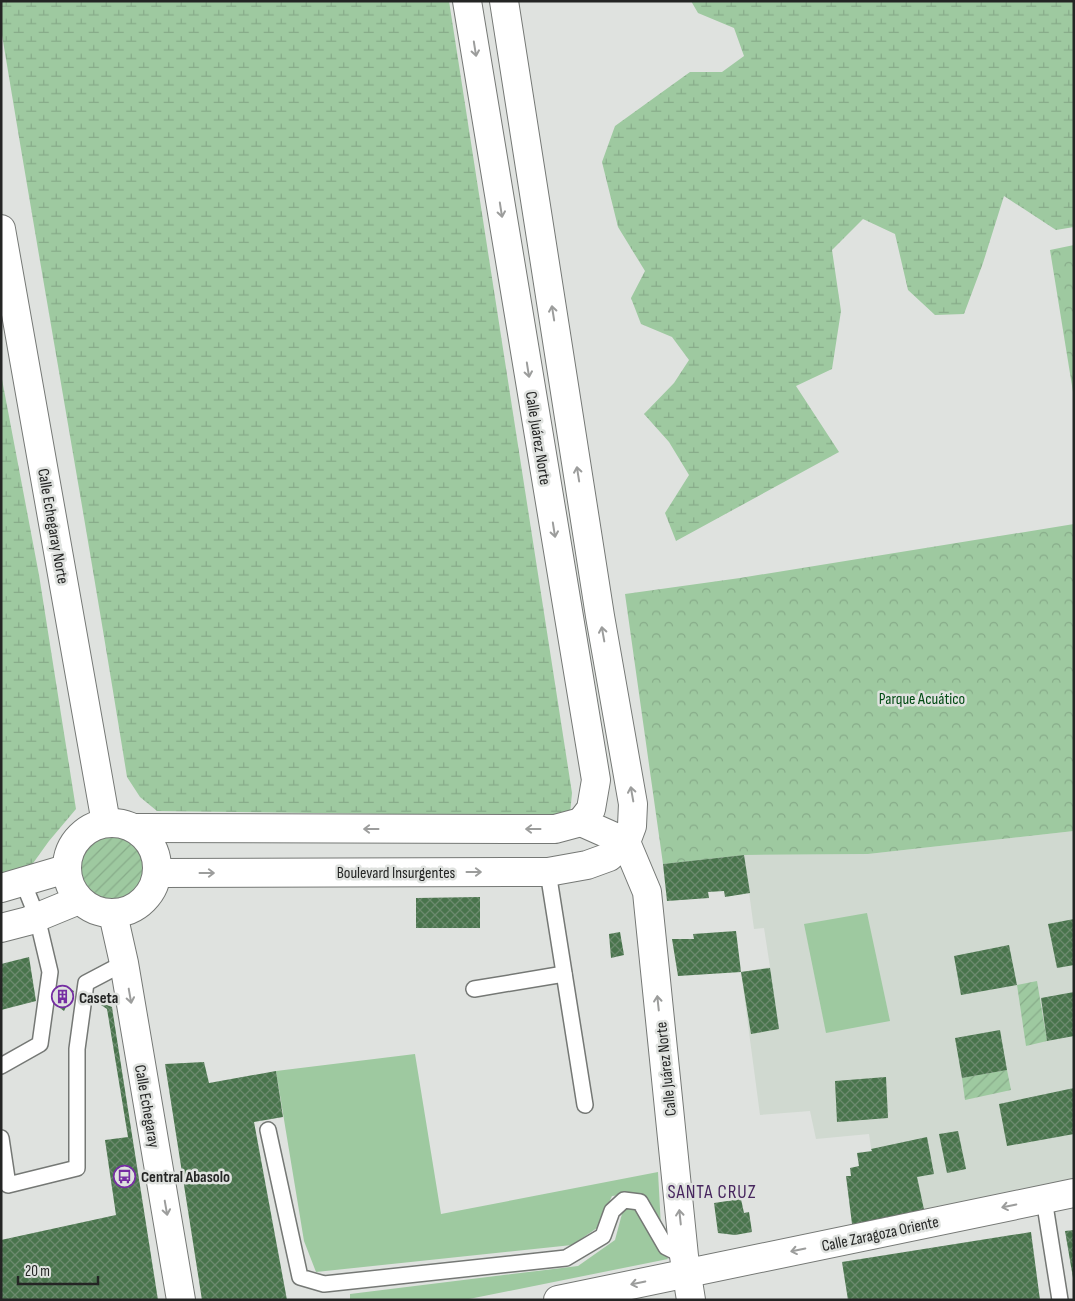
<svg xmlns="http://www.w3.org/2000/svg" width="1075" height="1301" viewBox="0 0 1075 1301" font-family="'Sofia Sans Condensed',sans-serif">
<defs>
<pattern id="wetland-marsh" width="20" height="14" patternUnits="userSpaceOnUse" patternTransform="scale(1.25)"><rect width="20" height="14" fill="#9ec9a0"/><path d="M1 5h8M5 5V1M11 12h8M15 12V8" fill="none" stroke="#88ac8a"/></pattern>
<pattern id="park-crowns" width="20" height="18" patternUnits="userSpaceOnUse" patternTransform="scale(1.25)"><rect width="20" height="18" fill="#9ec9a0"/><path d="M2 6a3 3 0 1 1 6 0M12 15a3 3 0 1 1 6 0" fill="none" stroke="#88ac8a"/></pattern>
<pattern id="garden-furrows" width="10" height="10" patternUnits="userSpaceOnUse" patternTransform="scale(1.25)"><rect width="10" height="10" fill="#9ec9a0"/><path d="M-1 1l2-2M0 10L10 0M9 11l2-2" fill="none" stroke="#88ac8a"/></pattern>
<pattern id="building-cross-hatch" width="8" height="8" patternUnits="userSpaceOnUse" patternTransform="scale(1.25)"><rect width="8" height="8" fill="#49744c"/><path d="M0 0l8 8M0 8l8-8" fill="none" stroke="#6c8a6e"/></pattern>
</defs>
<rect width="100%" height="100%" fill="#dfe2df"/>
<polygon fill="#d0d9d0" points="1074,831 1074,1181 882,1223 869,1134 816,1139 810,1111 760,1115 741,972 770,967 764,928 754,929 744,855 868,854"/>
<g fill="#9ec9a0">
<polygon points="867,913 890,1021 826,1033 804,924"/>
<polygon points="415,1054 441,1214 658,1172 661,1227 640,1193 612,1196 597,1228 572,1245 316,1272 304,1241 276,1071"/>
<polygon points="638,1206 668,1259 464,1300 350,1300 350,1294 578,1266 615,1240 623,1210"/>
</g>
<g fill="url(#wetland-marsh)">
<path d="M1 1H449L572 793 570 814 551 816 157 811 140 797 127 777C87 527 42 279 1 29Z"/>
<polygon points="691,1 1074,1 1074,227 1056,230 1004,196 983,263 964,314 935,315 908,290 895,234 863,219 832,250 841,311 832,369 796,386 839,452 676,541 665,513 689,475 669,442 644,414 674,383 689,360 672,337 641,324 631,298 645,271 618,227 602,162 615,126 690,72 722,72 744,56 734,28 698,13"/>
<polygon points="1,374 39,575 76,809 49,841 31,866 1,880"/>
</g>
<g fill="url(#park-crowns)">
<polygon points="1074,245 1074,398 1050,250"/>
<polygon points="1074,524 1074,831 868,854 744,855 663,864 625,594 740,578"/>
</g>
<g fill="url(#garden-furrows)">
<circle cx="113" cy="869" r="37"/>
<polygon points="1037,981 1047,1041 1026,1046 1017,985"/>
<polygon points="1007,1070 1011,1090 965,1100 962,1078"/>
</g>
<g fill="url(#building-cross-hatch)">
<polygon points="744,855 750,893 725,897 724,891 708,892 709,898 667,901 663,864"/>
<polygon points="480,897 480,928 416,928 416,898"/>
<polygon points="1074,919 1074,965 1057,968 1048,924"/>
<polygon points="736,931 741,972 678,976 672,939 694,939 693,934"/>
<polygon points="620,932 624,955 611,958 609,934"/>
<polygon points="1009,945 1017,985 961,995 954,956"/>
<polygon points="29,957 36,1001 1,1010 1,964"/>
<polygon points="770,968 779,1029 751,1034 741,972"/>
<polygon points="62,986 74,991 64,1011 53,1003"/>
<polygon points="1074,992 1074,1036 1047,1041 1041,998"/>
<polygon points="101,1005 107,1005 112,1007 113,1014 158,1300 1,1300 1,1240 116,1215 105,1140 128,1137 107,1009"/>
<polygon points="1000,1030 1007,1070 962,1078 955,1038"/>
<polygon points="204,1062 209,1083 276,1071 283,1117 254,1122 287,1300 202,1300 165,1064"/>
<polygon points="886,1077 888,1118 837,1122 835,1081"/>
<polygon points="1074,1088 1074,1134 1007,1146 999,1104"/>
<polygon points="958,1131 966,1169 947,1173 939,1134"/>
<polygon points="927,1137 934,1174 917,1177 925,1214 853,1232 846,1176 851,1176 850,1168 859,1166 857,1153 872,1151 871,1149"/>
<polygon points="741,1199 744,1213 749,1212 752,1232 735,1235 718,1233 714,1203"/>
<polygon points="1074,1230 1074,1278 1073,1278 1065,1231"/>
<polygon points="1031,1232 1040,1300 848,1300 842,1262"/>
</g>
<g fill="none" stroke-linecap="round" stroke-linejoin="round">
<defs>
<g id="service">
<polyline points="548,872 585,1105"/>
<polyline points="474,989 564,974"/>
<polyline points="1,1066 40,1044 50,972 37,917 23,882"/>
<polyline points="268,1130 300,1277 324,1284 566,1258 603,1236 612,1211 624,1200 640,1202 666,1247 684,1256"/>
<polyline points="1,1138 8,1185 77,1168 77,1049 86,983 124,963"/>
<polyline points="1044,1199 1060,1300"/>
</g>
<g id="minor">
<polyline points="467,1 596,780 591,809 581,822"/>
<polyline points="504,1 600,616 633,804 632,826 626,842 647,892 684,1256 691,1300"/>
<polyline points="1,229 106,823"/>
<polyline points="581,822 626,842"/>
<circle cx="112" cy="868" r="45"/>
<polyline points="136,828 555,829 581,822"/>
<polyline points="158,873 548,872 587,865 609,857 626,842"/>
<polyline points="1,888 66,869"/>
<polyline points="113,914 124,963 181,1300"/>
<polyline points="1,928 28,921 79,900"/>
<polyline points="558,1300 1074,1193"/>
</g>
</defs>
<use href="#service" stroke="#757875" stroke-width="18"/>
<use href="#minor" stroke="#757875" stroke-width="30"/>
<use href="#service" stroke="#fff" stroke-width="15"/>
<use href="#minor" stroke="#fff" stroke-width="28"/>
</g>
<defs><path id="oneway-shaft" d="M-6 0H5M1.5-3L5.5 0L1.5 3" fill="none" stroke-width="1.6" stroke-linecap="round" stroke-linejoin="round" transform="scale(1.25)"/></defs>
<g stroke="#9c9d9c">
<use href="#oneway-shaft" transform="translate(475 49) rotate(81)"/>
<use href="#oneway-shaft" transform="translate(501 210) rotate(81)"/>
<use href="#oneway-shaft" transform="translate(553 313) rotate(-99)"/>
<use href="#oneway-shaft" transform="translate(528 370) rotate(81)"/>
<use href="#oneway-shaft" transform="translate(578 474) rotate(-99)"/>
<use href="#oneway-shaft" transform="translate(554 530) rotate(81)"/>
<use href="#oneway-shaft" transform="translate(603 634) rotate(-100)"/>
<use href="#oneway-shaft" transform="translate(632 794) rotate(-100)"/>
<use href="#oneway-shaft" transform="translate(371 829) rotate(-180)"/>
<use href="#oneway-shaft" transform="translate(533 829) rotate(-180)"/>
<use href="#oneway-shaft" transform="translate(474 872)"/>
<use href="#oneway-shaft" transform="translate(207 873)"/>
<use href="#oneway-shaft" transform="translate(130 996) rotate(80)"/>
<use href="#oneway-shaft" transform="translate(658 1003) rotate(-96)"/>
<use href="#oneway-shaft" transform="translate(1009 1206) rotate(168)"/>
<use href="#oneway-shaft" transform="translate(166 1208) rotate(80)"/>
<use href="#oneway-shaft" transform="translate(680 1217) rotate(-96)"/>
<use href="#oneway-shaft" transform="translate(798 1250) rotate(168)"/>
<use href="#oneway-shaft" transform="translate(638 1283) rotate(168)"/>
</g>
<defs>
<symbol id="building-ring" viewBox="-11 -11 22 22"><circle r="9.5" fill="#dfe2df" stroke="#752ea2" stroke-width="1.5"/><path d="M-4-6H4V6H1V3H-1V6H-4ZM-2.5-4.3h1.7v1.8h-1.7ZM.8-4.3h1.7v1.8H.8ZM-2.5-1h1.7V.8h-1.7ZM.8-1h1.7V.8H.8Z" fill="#752ea2"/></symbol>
<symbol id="bus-ring" viewBox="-11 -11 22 22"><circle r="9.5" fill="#dfe2df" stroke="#752ea2" stroke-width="1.5"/><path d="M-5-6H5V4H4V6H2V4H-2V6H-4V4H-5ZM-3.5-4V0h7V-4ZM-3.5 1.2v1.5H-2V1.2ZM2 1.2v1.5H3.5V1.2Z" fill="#752ea2"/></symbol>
</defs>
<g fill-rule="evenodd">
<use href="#building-ring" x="50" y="984" width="25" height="25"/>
<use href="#bus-ring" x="112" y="1164" width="25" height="25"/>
</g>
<g text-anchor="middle" stroke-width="5" stroke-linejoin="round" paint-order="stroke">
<g font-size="16" fill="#242524" stroke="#dfe2df">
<text transform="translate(539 438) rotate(81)" y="6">Calle Juárez Norte</text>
<text transform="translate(54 526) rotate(80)" y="6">Calle Echegaray Norte</text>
<text x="396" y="878">Boulevard Insurgentes</text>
<text transform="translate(665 1069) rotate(-96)" y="6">Calle Juárez Norte</text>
<text transform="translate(148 1106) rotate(80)" y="6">Calle Echegaray</text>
<text transform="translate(880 1233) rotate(-12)" y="6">Calle Zaragoza Oriente</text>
</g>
<g font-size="16" fill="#014a13" stroke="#dfe2df">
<text x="922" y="704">Parque Acuático</text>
</g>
<g font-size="16" font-weight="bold" fill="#242524" stroke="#dfe2df" text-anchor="start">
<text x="79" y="1003">Caseta</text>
<text x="141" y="1182">Central Abasolo</text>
</g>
<g font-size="19" letter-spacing="1" fill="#47265e" stroke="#dfe2df">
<text x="712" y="1198">SANTA CRUZ</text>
</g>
</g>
<rect width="1075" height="1301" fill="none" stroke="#242524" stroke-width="5"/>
<path d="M18 1276v8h80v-8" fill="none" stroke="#242524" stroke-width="2.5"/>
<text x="25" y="1276" font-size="15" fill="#242524" stroke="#dfe2df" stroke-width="4" paint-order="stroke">20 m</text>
</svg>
